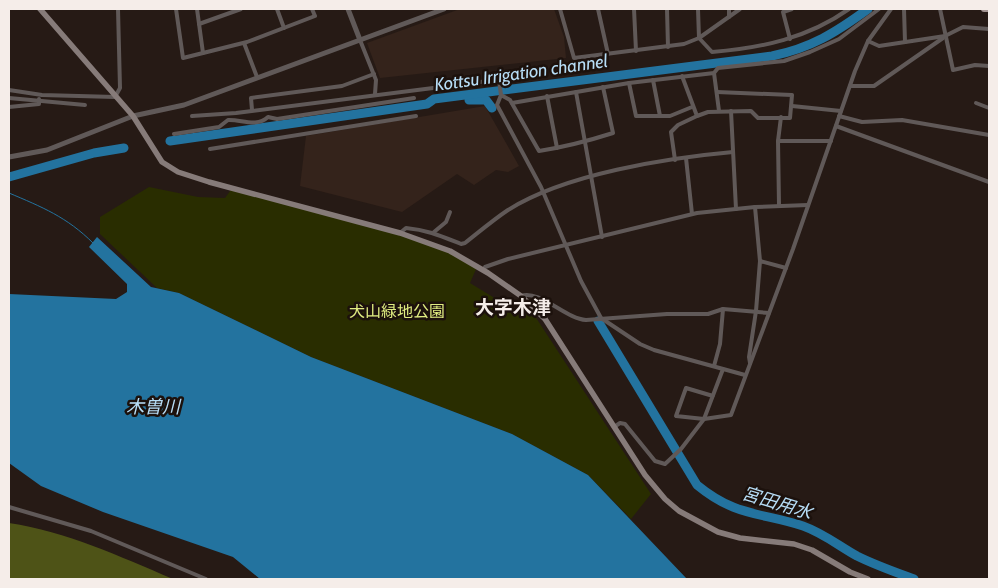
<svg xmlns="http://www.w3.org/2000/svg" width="998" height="588" viewBox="0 0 998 588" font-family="Cabin,'Noto Sans JP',sans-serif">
<rect width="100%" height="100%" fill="#261a15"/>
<g fill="#34231b">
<polygon points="460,9 554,9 564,37 566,58 380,78 367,43"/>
<polygon points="485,106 519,166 508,172 496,170 474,185 457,174 402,212 300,186 306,136"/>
</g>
<polygon fill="#292d00" points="149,187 198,197 225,198 233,187 368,225 450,251 477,267 470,283 522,315 529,307 651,494 631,519 588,475 512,434 311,357 179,293 157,288 100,234 100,217"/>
<path fill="#4e5317" d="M9 523C67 532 119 556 173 579H9Z"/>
<polygon fill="#23739f" points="97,237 151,287 179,293 311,357 512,434 588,475 687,579 260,579 233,557 103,512 41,486 9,463 9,294 116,299 127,292 127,284 89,247"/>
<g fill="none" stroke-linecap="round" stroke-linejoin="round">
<path stroke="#23739f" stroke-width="1" d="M9 193C42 207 67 217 93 243"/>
<g stroke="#23739f" stroke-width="9">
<polyline points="469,100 486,100 492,108"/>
<path d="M170 141 427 104 434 99 772 56C811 48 835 33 868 9"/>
<polyline points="9,177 94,153 124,148"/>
<path d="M598 321 697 485C736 517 760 512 803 526 823 533 839 546 857 556 875 565 895 572 914 579"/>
</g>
<g stroke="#605958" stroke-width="4">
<polyline points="176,9 183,58 203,53"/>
<polyline points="197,9 203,53 247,42 315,16 312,9"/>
<polyline points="277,9 284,28"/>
<polyline points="560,9 574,58 684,44 699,38 740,9"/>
<polyline points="598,9 608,54"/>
<polyline points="634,9 636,51"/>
<polyline points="667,9 668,47"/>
<path d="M698 9 699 38 712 52C762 48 808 38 849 9"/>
<polyline points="729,9 729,17"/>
<polyline points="904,9 905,42"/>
<polyline points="940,9 953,70 975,65 989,66"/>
<polyline points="199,24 241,9"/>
<polyline points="790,39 783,12 792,9"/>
<polyline points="360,40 376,80 375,94"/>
<polyline points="868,41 879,46 945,36 963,27 989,29"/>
<polyline points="244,43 257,77"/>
<polyline points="714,73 719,111"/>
<polyline points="682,76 697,116 708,112 751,111 758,118 790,118 792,95 717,92"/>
<polyline points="653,80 660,116"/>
<polyline points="629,83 636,116 670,116 692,107"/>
<polyline points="850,86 874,86 943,38"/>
<path d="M603 87 613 133C588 141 564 147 539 151L510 100 501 95 497 105 541 187 581 281 601 318 640 344 654 350 745 375"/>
<polyline points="9,90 42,95 115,97 120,88 118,9"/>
<polyline points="576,92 602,237"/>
<polyline points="547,96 557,148"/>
<polyline points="9,98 85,105"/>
<polyline points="512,103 629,83 714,73 718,68 784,61 810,52 839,39 879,9"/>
<polyline points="976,103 989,108"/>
<polyline points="792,106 841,111"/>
<polyline points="9,107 39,104 39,99"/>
<polyline points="252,110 251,98 342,86 374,74"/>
<polyline points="731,111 736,209"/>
<polyline points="192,116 236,113 496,80 499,80 501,95"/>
<polyline points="839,116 862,122 902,120 989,135"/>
<polyline points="836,126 989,182"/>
<path d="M174 134 219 127 228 120C241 119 256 128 268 117L277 119 414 98"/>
<polyline points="778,141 831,141"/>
<polyline points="210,149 416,116"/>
<polyline points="686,158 692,214"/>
<polyline points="675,160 671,132 678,125 697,116"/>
<polyline points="779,205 778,141 781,117"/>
<polyline points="434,232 446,222 450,212"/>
<path d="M400 233 406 228C428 230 441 236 461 244L465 243C479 232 493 220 508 210 565 174 666 158 733 152"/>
<polyline points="760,261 786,268"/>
<polyline points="483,270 485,267 508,259 697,213 755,207 808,205"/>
<path d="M521 296C539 289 566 319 586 320L667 314H708L723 309 769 313"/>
<polyline points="750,363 749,357 756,311 760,261 755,207"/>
<polyline points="714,366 720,344 723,309"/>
<polyline points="713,396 686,388 676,416 704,419 723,369"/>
<polyline points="614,427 620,423 625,424 655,461 665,464 681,449 704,419 731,415 793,249 855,71 868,41 891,9"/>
<polyline points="9,507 91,531 206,579"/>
</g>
<g stroke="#605958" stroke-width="5">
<polyline points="348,9 360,40"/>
<polyline points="9,157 47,150 133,116 184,105 444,9"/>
</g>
<polyline stroke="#867b79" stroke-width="5.5" points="40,9 133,116 162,162 178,172 209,182 400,233 450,251 488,273 521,296 545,319 645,475 665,499 679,511 718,532 740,538 794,544 812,550 850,572 868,579"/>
<polyline stroke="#a49593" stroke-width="6" points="984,9 989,9"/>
</g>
<g text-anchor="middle" stroke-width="5" stroke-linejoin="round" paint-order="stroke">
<g font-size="16" fill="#e0ec81" stroke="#1c110c">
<text x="397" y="317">犬山緑地公園</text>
</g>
<g font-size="18" font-style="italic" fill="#b7ddf6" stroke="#1c110c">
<text transform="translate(521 73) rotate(-8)" y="6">Kottsu Irrigation channel</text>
<text x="153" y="413">木曽川</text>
<text transform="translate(777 503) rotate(17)" y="6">宮田用水</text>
</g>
<g font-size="19" font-weight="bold" fill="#f5ede9" stroke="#1c110c">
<text x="513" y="314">大字木津</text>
</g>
</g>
<rect width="998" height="588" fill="none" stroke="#f5ede9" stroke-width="20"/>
</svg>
